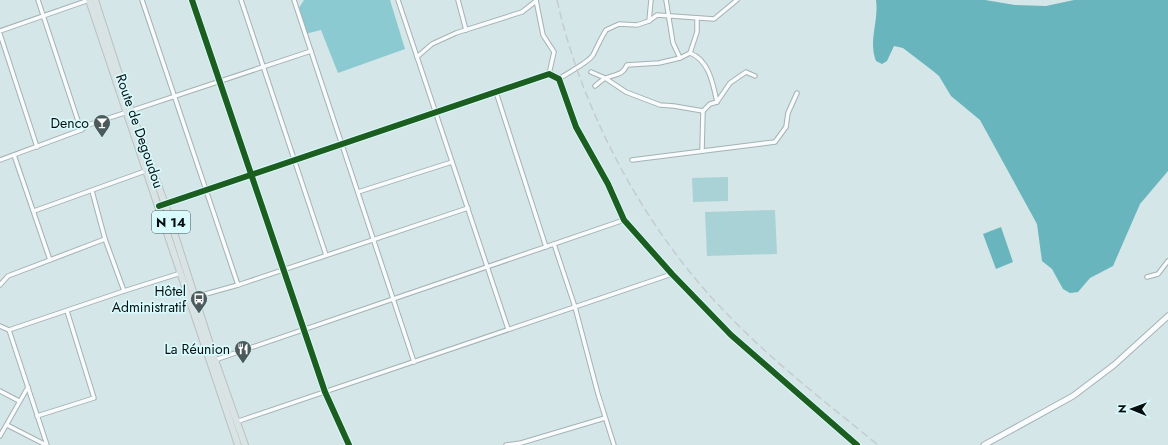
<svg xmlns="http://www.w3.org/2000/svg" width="1168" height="445" viewBox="0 0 1168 445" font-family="Jost,sans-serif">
<rect width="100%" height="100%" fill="#d4e6e8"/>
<g fill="#a9d2d6">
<polygon points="728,177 728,201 693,202 692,178"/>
<polygon points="775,210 777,254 707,256 705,212"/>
</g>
<polygon fill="#8ccad1" points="304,0 390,0 405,49 338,73 321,30 305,34 297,11"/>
<g fill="#68b5bd">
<path d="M876 0H985L1015 5 1046 6 1074 0H1168V171L1140 204 1113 266 1090 278 1078 292 1070 293 1063 289 1052 269 1042 261 1037 224 980 120 951 96 939 76 933 71 903 48 894 46 887 61 882 64 876 61C868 41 879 21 876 0Z"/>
<polygon points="1001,227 1013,262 996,269 983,234"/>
</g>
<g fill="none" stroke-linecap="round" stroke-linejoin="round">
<defs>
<g id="street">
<polyline points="38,0 81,130"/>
<polyline points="142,0 238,285"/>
<polyline points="192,0 325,392 349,445"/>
<polyline points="241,0 326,255"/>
<polyline points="294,0 414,362"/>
<polyline points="398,0 508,329"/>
<polyline points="458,0 466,30"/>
<polyline points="536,0 543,35 554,52 549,74"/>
<polyline points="666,0 673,43 680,58"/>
<polyline points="649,21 657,15 714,19 737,0"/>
<polyline points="0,31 89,0"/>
<polyline points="0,34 37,147"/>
<polyline points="690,53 697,32 697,18"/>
<polyline points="417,57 432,44 456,33 522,12 536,1"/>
<polyline points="591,72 605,78 626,92 660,105 674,106 703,111 710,104 717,102 730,83 746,72 755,76"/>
<path d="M559 79C567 73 588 63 593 55 597 47 601 38 606 30L619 24 637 25 649 21 651 0"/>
<path d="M595 86C598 84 602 79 606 78 615 74 622 76 627 65L659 63 680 58 690 53C709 60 713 84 717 102"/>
<polyline points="496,92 546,247"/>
<polyline points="702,151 703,111"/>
<polyline points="14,155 50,260"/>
<polyline points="0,160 81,130 88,125 311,51"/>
<polyline points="632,160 775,142 786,127 788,113 797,93"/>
<polyline points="92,191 105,239 124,291"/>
<polyline points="358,192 452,162"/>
<polyline points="159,206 549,74 559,79 576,127 608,184 624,220 672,274 731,335 857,445"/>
<polyline points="34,211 148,170"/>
<polyline points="554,244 575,307 598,394 614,445"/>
<polyline points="1147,277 1158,274 1168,261"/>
<polyline points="0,285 8,276 105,239"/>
<polyline points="195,297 238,285 468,208"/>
<polyline points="0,326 9,330 47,445"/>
<polyline points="9,330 124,291 181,273"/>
<polyline points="215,360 624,220"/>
<polyline points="0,391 19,401"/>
<polyline points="37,416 94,398 67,311"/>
<polyline points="236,422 672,274"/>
<polyline points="7,425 46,445"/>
<polyline points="0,436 28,387"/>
<polyline points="506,445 521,443 605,418"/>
</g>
<polyline id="secondary" points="984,445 1073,396 1114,365 1168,316"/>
<g id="primary">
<polyline points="89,0 238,445"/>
<polyline points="95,0 131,111 165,204 215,360 245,445"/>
</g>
</defs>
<use href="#street" stroke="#a4b2b4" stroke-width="5.5"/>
<use href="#secondary" stroke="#a4b2b4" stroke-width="7"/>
<use href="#primary" stroke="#b9c1c2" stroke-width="8"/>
<use href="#street" stroke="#f9fbfc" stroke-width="3.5"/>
<use href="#secondary" stroke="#f9fbfc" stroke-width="5"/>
<use href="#primary" stroke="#d9e3e4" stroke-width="6"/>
<path stroke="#c6cccc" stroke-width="1.5" stroke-dasharray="8 4" stroke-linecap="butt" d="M557 0C583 116 648 235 732 319 777 365 828 404 878 445"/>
<defs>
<g id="cycleway">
<polyline points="192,0 325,392 349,445"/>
<polyline points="159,206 549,74 559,79 576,127 608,184 624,220 672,274 731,335 857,445"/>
</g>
</defs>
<use href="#cycleway" stroke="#d9fafd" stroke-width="8"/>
<use href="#cycleway" stroke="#1b5e20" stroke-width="6"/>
</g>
<defs>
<symbol id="bar-pin" viewBox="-11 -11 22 30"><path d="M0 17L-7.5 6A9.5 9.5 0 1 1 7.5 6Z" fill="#4d5a5b" stroke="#d9fafd"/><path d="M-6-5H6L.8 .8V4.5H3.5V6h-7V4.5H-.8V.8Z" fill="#fff"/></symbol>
<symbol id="bus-pin" viewBox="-11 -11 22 30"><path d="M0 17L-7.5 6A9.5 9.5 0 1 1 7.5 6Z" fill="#4d5a5b" stroke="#d9fafd"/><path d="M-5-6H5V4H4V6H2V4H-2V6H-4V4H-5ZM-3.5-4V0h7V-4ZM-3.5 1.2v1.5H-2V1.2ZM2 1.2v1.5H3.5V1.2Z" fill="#fff"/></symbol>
<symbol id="restaurant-pin" viewBox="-11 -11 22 30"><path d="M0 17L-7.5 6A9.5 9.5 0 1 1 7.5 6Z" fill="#4d5a5b" stroke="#d9fafd"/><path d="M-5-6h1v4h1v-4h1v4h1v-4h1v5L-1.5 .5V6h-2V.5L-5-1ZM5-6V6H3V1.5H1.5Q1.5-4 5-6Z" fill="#fff"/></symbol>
</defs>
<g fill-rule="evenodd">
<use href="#bar-pin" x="92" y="113" width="20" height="27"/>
<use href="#bus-pin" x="189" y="289" width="20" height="27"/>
<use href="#restaurant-pin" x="233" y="339" width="20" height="27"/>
</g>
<g text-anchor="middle" stroke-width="3.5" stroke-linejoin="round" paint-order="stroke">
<rect fill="#d9fafd" stroke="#445556" stroke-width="1" x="152" y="211" width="38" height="22" rx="3"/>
<g font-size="13" font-weight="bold" fill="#040e0f">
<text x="171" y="227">N 14</text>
</g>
<g font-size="14" fill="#040e0f" stroke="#d9fafd" text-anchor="end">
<text x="89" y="128">Denco</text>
<text x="186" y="296">Hôtel<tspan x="186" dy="16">Administratif</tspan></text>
<text x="230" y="354">La Réunion</text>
</g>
<g font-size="14" fill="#040e0f" stroke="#d9fafd">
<text transform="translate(140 131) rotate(71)" y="5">Route de Degoudou</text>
</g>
</g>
<g transform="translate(1132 409) rotate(271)" stroke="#d9fafd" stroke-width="3" paint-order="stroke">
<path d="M0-3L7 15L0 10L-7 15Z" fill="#040e0f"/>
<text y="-6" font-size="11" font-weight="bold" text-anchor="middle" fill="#040e0f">N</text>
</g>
</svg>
